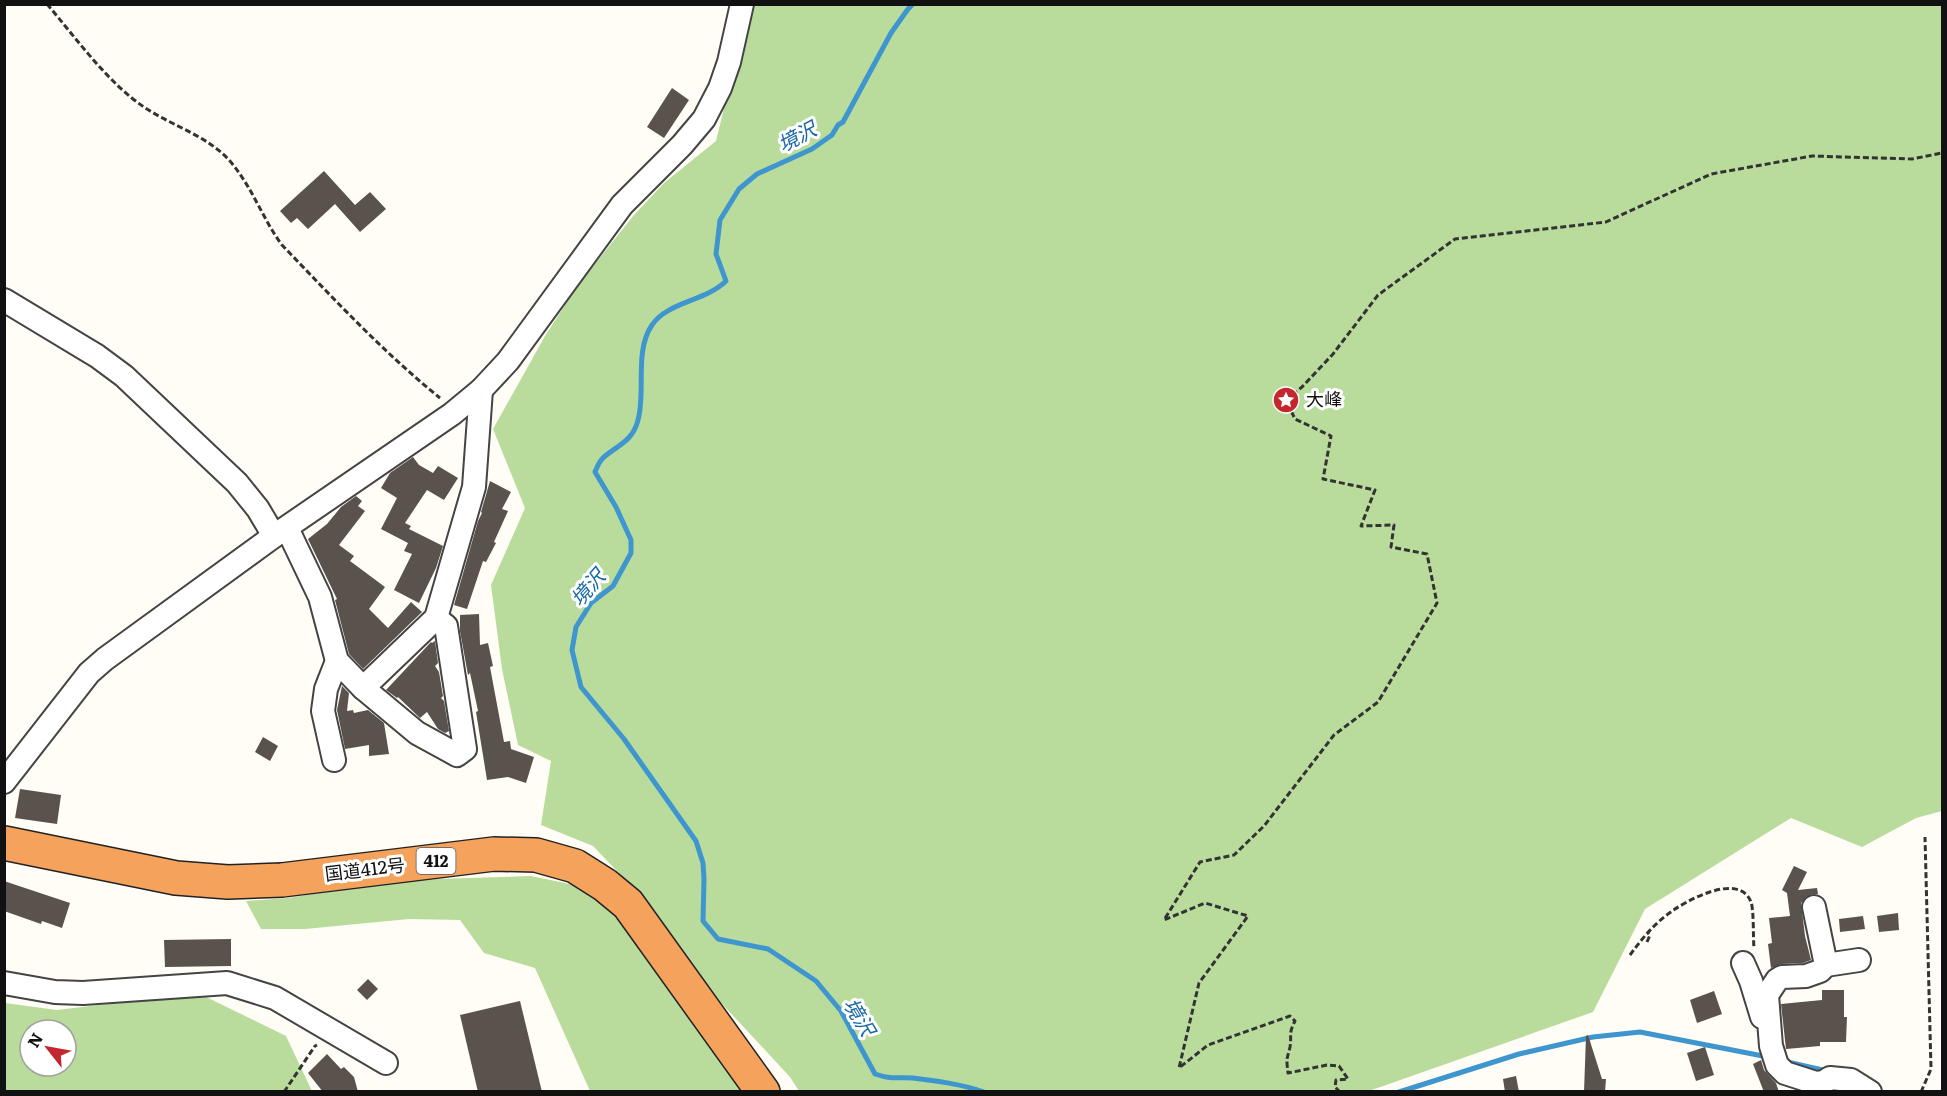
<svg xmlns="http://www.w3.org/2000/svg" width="1947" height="1096" viewBox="0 0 1947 1096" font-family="Literata,'Noto Sans JP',serif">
<rect width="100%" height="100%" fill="#fffdf5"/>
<g fill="#b9dc9c" fill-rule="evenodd">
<polygon points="749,5 1942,5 1942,811 1916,818 1862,847 1791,818 1645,909 1593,1012 1369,1091 799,1091 790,1077 699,979 636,891 593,846 541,825 551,761 518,745 502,669 491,585 525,508 493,429 545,336 578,285 634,215 664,183 716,141"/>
<polygon points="531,876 584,887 614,911 742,1091 590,1091 535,968 484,953 460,920 409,919 305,929 261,929 246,901 287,898 405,880"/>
<path d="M198 993 286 1036 312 1091 5 1092V1003L57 1010ZM30 1030H66V1066H30Z"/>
</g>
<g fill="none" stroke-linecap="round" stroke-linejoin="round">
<g stroke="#3f96cf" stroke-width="5">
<path d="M913 4 908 9 891 33 843 122 838 125 832 135 812 149 757 174 739 189 720 220 716 254 726 281C706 301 667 302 652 325 634 351 646 392 638 420 633 441 618 445 604 457 600 460 597 467 595 472L616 507 631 540V553L613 586 591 603 576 627 572 650 581 687 624 739 696 841 703 863 704 879 703 921 718 939 768 949 816 981 841 1011 875 1074C893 1080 896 1077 913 1078 937 1081 961 1084 984 1092"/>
<polyline points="1783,1061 1827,1071"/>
<polyline points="1399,1092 1519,1054 1593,1037 1640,1032 1768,1057"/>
</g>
</g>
<g fill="#5a524d">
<polygon points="672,88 689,100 664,138 647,127"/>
<polygon points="324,171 355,205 370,192 386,209 360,232 335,204 308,229 297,218 291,223 280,211"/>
<polygon points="413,457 419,465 433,473 438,466 458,478 444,500 427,490 405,523 411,526 409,529 443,546 436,568 419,603 394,590 412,554 404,551 408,543 381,529 397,498 381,488 390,473"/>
<polygon points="490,481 511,492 502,509 508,511 494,542 496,543 486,562 483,561 467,609 454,605 478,521 482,513 481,512"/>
<polygon points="356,496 362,501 358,506 365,511 339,545 354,556 350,561 385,587 369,609 388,628 411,602 422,612 363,669 349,654 335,600 337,599 308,539 327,524 341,507"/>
<polygon points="479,614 480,645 488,643 493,666 490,667 504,742 510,741 511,749 534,757 526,783 508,777 487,780 476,712 478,711 470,673 468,675 460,631 460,615"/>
<polygon points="435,641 438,663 435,666 439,672 443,696 441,698 444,701 449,731 445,733 438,729 427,712 420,718 398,697 397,698 386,690 431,642 432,643"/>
<polygon points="342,686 349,693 347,711 353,710 354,713 368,710 384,723 389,754 369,756 369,745 345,749 337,710"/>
<polygon points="263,737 278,746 270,761 255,752"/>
<polygon points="20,789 61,795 57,824 15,818"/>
<polygon points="1794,866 1807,872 1798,890 1817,888 1818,894 1812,894 1806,897 1801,903 1805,936 1811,960 1803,963 1781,964 1771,968 1768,944 1772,943 1769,918 1790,916 1787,893 1782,890"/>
<polygon points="4,881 70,903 62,928 42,921 41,924 4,911"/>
<polygon points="1898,913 1899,930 1879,932 1877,916"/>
<polygon points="1863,916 1865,929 1840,932 1839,919"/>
<polygon points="231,939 231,966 165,967 164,940"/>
<polygon points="368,979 378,989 367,1000 357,990"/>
<polygon points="1822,990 1844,990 1844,1017 1847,1017 1846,1042 1820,1042 1820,1046 1786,1049 1781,1004 1822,1000"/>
<polygon points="1714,991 1722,1014 1697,1023 1690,1000"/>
<polygon points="520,1001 542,1092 478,1092 460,1015"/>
<polygon points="1588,1035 1602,1079 1606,1079 1605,1092 1584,1092 1586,1036"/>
<polygon points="1705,1047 1714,1075 1696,1081 1687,1053"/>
<polygon points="327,1054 341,1069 344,1067 354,1077 358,1092 323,1092 308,1073"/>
<polygon points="1761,1060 1764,1070 1776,1083 1779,1092 1764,1092 1753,1064"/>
<polygon points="1516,1076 1519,1092 1505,1092 1503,1079"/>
</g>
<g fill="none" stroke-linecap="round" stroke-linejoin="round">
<defs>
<g id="minor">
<polyline points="4,300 97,356 124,376 237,483 258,509 274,536"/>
<polyline points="287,528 320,597 337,661 363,688 417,733 457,755 465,749 446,626 436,618"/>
<polyline points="363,688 436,618 474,487 481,390"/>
<polyline points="334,760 323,711 326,689 337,661"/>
<polyline points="4,782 89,673 105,659 274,536 452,414 481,390 508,361 622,205 682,145 704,119 720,88 729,62 742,4"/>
<polyline points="1814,907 1826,965"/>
<polyline points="1859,960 1826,965 1820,971 1806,976 1782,977 1777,980 1767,995 1771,1046 1777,1065 1785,1073 1816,1083 1824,1082 1830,1078 1851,1080 1870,1092"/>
<polyline points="1743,963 1751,981 1762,1017"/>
<polyline points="4,983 55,992 83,993 227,983 275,998 386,1063"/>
</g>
<polyline id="highway" points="4,843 176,878 228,882 282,880 494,854 536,855 575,866 605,885 628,904 763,1092"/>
</defs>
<use href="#minor" stroke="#444" stroke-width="26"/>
<use href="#highway" stroke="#222" stroke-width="36"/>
<g stroke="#333" stroke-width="3" stroke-dasharray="6 3" stroke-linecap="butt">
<path d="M47 4C75 37 109 84 144 107 172 126 206 135 229 160 252 186 262 218 282 245 333 298 383 352 440 398"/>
<polyline points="1647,942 1650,935 1648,933"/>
<path d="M1630 955C1641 940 1653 925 1668 914 1685 901 1739 871 1751 902 1754 910 1753 938 1754 948"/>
<polyline points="284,1092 315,1046 317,1045"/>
<path d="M1340 1092 1335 1087 1336 1080 1348 1079 1339 1066 1327 1065 1288 1073C1286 1057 1287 1060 1290 1047 1292 1035 1288 1034 1295 1021L1290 1016 1208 1045 1179 1068 1199 983 1248 916 1205 903 1164 920 1200 862 1234 855 1264 826 1334 735 1378 702 1437 603 1427 554 1391 547 1394 525 1361 526 1375 490 1323 479 1331 436 1295 419 1286 400 1302 387 1333 354 1378 295 1455 239 1606 222 1711 174 1812 156 1912 159 1942 153"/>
<polyline points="1921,1092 1931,1069 1925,837"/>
</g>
<use href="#minor" stroke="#fff" stroke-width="22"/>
<use href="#highway" stroke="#f5a25d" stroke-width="33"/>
</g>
<defs>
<symbol id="sight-disc" viewBox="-11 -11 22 22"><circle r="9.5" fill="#c4262e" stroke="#fff"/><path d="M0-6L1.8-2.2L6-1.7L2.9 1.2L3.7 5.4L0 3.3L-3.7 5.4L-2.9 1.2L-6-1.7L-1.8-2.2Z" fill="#fff"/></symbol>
</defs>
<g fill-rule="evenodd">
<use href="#sight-disc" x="1271" y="385" width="30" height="30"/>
</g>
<g text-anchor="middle" stroke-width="6" stroke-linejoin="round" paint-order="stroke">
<rect fill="#fff" stroke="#585858" stroke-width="1.5" x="416.5" y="848" width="39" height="26" rx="4.5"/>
<g font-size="16" font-weight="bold" fill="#111">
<text x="436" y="867">412</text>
</g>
<g font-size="18" fill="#111" stroke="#fff" text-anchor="start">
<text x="1306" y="406">大峰</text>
</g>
<g font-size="18" fill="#111" stroke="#fff">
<text transform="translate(365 870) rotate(-7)" y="6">国道412号</text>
</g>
<g font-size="20" font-style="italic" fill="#1768a6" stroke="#fff">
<text transform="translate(797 137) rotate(-28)" y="7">境沢</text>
<text transform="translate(588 588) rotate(-49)" y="7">境沢</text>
<text transform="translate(859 1017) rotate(59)" y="7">境沢</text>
</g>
</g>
<rect width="1947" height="1096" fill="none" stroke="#111111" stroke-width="12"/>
<g transform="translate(48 1048) rotate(301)"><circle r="28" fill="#ffffff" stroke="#a0a0a0" stroke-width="1.5"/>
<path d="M0-4.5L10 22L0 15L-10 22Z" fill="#c4262e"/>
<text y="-9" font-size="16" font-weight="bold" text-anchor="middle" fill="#111111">N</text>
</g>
</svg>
